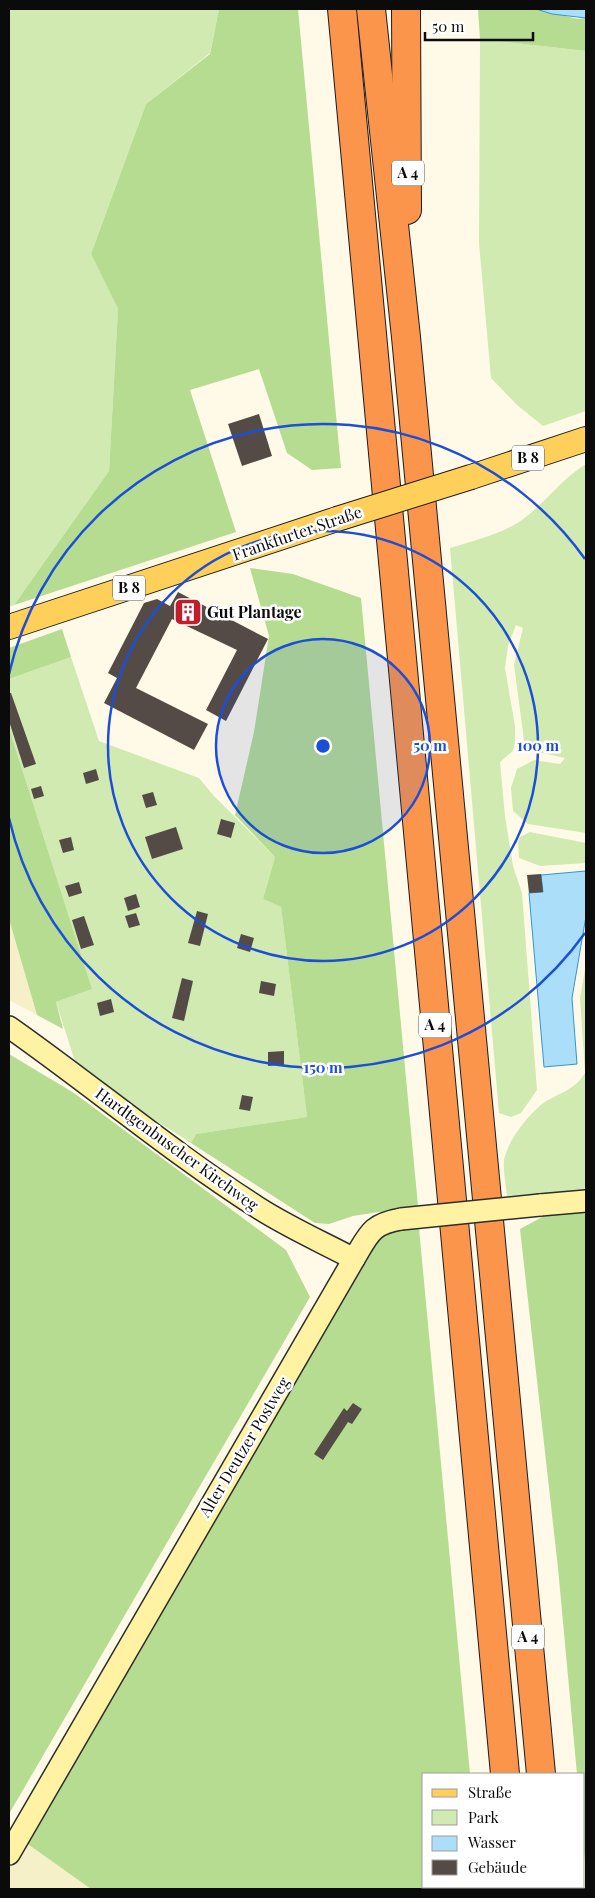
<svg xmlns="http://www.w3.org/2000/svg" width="595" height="1898" viewBox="0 0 595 1898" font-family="'Playfair Display',serif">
<rect width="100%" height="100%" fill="#fffae8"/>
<g fill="#f6f0c8">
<polygon points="9,919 37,1015 9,1000"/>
<polygon points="22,1840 91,1889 9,1889 9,1865"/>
</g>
<g fill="#d1eab1">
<polygon points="9,9 219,9 210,53 146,104 91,254 118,309 109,471 14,605 9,607"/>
<polygon points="480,39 586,51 586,411 543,426 517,405 491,378 479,243"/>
<path d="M586 464V833L528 824 513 811 511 788 517 769 534 760 560 764 565 758 529 750 524 740 514 665 523 628 516 625 508 646 505 668 515 726V743L513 751 500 762 505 816 513 866 522 893 537 1090 521 1113 511 1117 499 1113 450 548C473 541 498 535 519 522 544 505 561 479 586 464Z"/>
<polygon points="71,657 99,741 199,778 214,796 275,857 263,899 281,907 307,1117 196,1134 191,1143 78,1071 56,1002 92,989 9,728 9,679"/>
<polygon points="530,832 586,843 586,863 540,866 519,858 518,842 520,837"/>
<path d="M586 964V1190L507 1196C506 1185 503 1172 504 1161 506 1142 532 1109 548 1100 563 1092 576 1088 585 1073L580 998Z"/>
</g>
<g fill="#b5dc90">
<polygon points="219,9 298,9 341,468 312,470 287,453 259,369 190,390 236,532 14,605 109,471 118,309 91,254 146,104 210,54"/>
<polygon points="478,9 536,9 578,19 586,18 586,51 480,39"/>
<polygon points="250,568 293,574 361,598 418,1206 353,1216 329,1224 315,1223 191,1143 196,1134 307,1117 281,907 263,899 275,857 235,815 254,732 269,636"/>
<polygon points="62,629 71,657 9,679 9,648"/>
<polygon points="9,728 92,989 56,1002 63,1029 37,1015 9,919"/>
<polygon points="9,1054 74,1093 286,1250 310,1297 9,1814"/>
<polygon points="586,1211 586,1877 584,1850 584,1774 577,1774 558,1568 520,1229 544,1216"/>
<polygon points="401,1225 403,1230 419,1228 470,1774 424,1774 424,1887 481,1887 481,1889 91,1889 22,1840 380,1235"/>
</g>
<g fill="#abdef9" stroke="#2f97d3">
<polygon points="536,9 586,9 586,18 552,14"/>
<polygon points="586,871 586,916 572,998 577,1064 544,1067 529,893 543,892 541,875"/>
</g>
<g fill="#544b47">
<polygon points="259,414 272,456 242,466 228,424"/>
<polygon points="178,592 268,639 226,721 206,710 237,650 172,619 136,688 208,724 194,750 104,703 117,678 108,673 144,603 157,599 170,606"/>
<polygon points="9,693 11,693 36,764 24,768 9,721"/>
<polygon points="96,769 99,780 86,784 83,773"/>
<polygon points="41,786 44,796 34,799 31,789"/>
<polygon points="153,792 157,805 146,808 142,795"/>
<polygon points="221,819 235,823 231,838 217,834"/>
<polygon points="176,827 183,849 152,859 145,837"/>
<polygon points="71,837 74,850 63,853 59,840"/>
<polygon points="541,874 543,892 529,893 527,875"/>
<polygon points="79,882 82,893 69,897 65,886"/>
<polygon points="136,894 140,907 128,911 124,898"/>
<polygon points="197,911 208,914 200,946 188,943"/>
<polygon points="136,913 140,925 129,928 125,916"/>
<polygon points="84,916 94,945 81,949 72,920"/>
<polygon points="241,934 254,938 250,952 237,948"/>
<polygon points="182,978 193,981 184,1021 172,1018"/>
<polygon points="261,981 276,984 274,996 259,993"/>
<polygon points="111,999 114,1012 100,1016 97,1003"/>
<polygon points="284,1051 284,1065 268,1066 268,1052"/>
<polygon points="242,1095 253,1097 250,1111 239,1109"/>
<polygon points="353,1403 362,1409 352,1424 348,1422 323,1460 314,1454 344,1408 347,1411"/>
</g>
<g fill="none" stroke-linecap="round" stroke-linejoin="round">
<defs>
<g id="secondary">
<path d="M9 1027C93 1086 171 1152 257 1207 288 1227 322 1242 354 1259"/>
<polyline points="540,1205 586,1201"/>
<path d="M9 1854 354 1259C369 1234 371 1224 401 1219"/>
</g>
<g id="primary">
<polyline points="471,477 586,439"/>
<polyline points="9,627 337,519"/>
</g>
<g id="highway">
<polyline points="342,9 505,1774"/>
<polyline points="371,9 406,337 541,1774"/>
<polyline points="406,9 407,210"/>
<polyline points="515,1887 515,1889"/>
<polyline points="552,1887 552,1889"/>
</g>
</defs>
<use href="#secondary" stroke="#2d2d2d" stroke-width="24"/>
<use href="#primary" stroke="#1c1c1c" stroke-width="26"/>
<use href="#highway" stroke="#1c1c1c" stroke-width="30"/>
<use href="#secondary" stroke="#fff2a3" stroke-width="21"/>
<use href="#primary" stroke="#ffd059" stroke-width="24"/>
<use href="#highway" stroke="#fb954b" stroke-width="28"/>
<defs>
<polyline id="secondary-bridge" points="401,1219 540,1205"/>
<polyline id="primary-bridge" points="337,519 471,477"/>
</defs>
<use href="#secondary-bridge" stroke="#2d2d2d" stroke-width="24" stroke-linecap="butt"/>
<use href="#primary-bridge" stroke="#1c1c1c" stroke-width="26" stroke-linecap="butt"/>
<use href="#secondary-bridge" stroke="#fff2a3" stroke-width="21"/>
<use href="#primary-bridge" stroke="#ffd059" stroke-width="24"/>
</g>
<circle cx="323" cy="746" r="107" fill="#1d4ed8" fill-opacity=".12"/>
<g fill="none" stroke="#1d4ed8" stroke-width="2.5">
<circle cx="323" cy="746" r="107"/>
<circle cx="323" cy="746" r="215"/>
<path d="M585 933A322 322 0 0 1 9 818M9 674A322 322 0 0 1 585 559"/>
</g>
<defs>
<symbol id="building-square" viewBox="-11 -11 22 22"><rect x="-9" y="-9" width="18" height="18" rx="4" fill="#c01e2b" stroke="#fff"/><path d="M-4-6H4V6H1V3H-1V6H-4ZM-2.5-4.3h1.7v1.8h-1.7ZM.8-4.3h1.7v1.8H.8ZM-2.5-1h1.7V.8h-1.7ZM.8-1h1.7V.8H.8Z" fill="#fff"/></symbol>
</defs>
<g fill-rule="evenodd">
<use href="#building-square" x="172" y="596" width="32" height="32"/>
</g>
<g text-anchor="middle" stroke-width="5" stroke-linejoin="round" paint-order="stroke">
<g fill="#fff" stroke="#545454" stroke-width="1">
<rect x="392" y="160.5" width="32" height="25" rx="4"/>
<rect x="512" y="445.5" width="32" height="25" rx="4"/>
<rect x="113" y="575.5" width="32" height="25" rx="4"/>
<rect x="419" y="1012.5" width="32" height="25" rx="4"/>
<rect x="512" y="1624.5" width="32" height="25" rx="4"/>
</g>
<g font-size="15" font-weight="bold" fill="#0b0b0b">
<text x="408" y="178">A 4</text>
<text x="528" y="463">B 8</text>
<text x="129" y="593">B 8</text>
<text x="435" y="1030">A 4</text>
<text x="528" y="1642">A 4</text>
</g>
<g font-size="16" fill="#0b0b0b" stroke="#fff">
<text transform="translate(297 533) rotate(-19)" y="6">Frankfurter Straße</text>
<text transform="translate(177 1149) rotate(36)" y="6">Hardtgenbuscher Kirchweg</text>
<text transform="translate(244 1447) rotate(-59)" y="6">Alter Deutzer Postweg</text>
</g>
<g font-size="16" font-weight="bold" fill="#0b0b0b" stroke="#fff" text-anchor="start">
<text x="207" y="618">Gut Plantage</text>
</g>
</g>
<circle cx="323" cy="746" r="8" fill="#1d4ed8" stroke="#fff" stroke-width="2.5"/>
<g font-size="15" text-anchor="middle" font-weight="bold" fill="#1d4ed8" stroke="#fff" stroke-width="5" stroke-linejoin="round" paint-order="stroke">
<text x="430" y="751">50 m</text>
<text x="538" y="751">100 m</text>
<text x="323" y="1073">150 m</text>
</g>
<rect width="595" height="1898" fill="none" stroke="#0b0b0b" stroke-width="20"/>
<rect x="422" y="1773" width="162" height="115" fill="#ffffff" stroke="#9d9d9d"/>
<rect x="432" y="1789" width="25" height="8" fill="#ffd059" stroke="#9d9d9d"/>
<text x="468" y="1798" font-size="15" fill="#0b0b0b">Straße</text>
<rect x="432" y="1810" width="25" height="15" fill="#d1eab1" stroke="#9d9d9d"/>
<text x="468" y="1823" font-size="15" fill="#0b0b0b">Park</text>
<rect x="432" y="1836" width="25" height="15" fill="#abdef9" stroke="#9d9d9d"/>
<text x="468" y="1848" font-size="15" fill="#0b0b0b">Wasser</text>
<rect x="432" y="1860" width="25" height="15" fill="#544b47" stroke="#9d9d9d"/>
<text x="468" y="1873" font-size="15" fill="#0b0b0b">Gebäude</text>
<path d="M425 32v8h108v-8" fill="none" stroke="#0b0b0b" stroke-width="2.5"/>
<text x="432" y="32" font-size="15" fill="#0b0b0b" stroke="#ffffff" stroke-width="4" paint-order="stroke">50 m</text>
</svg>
